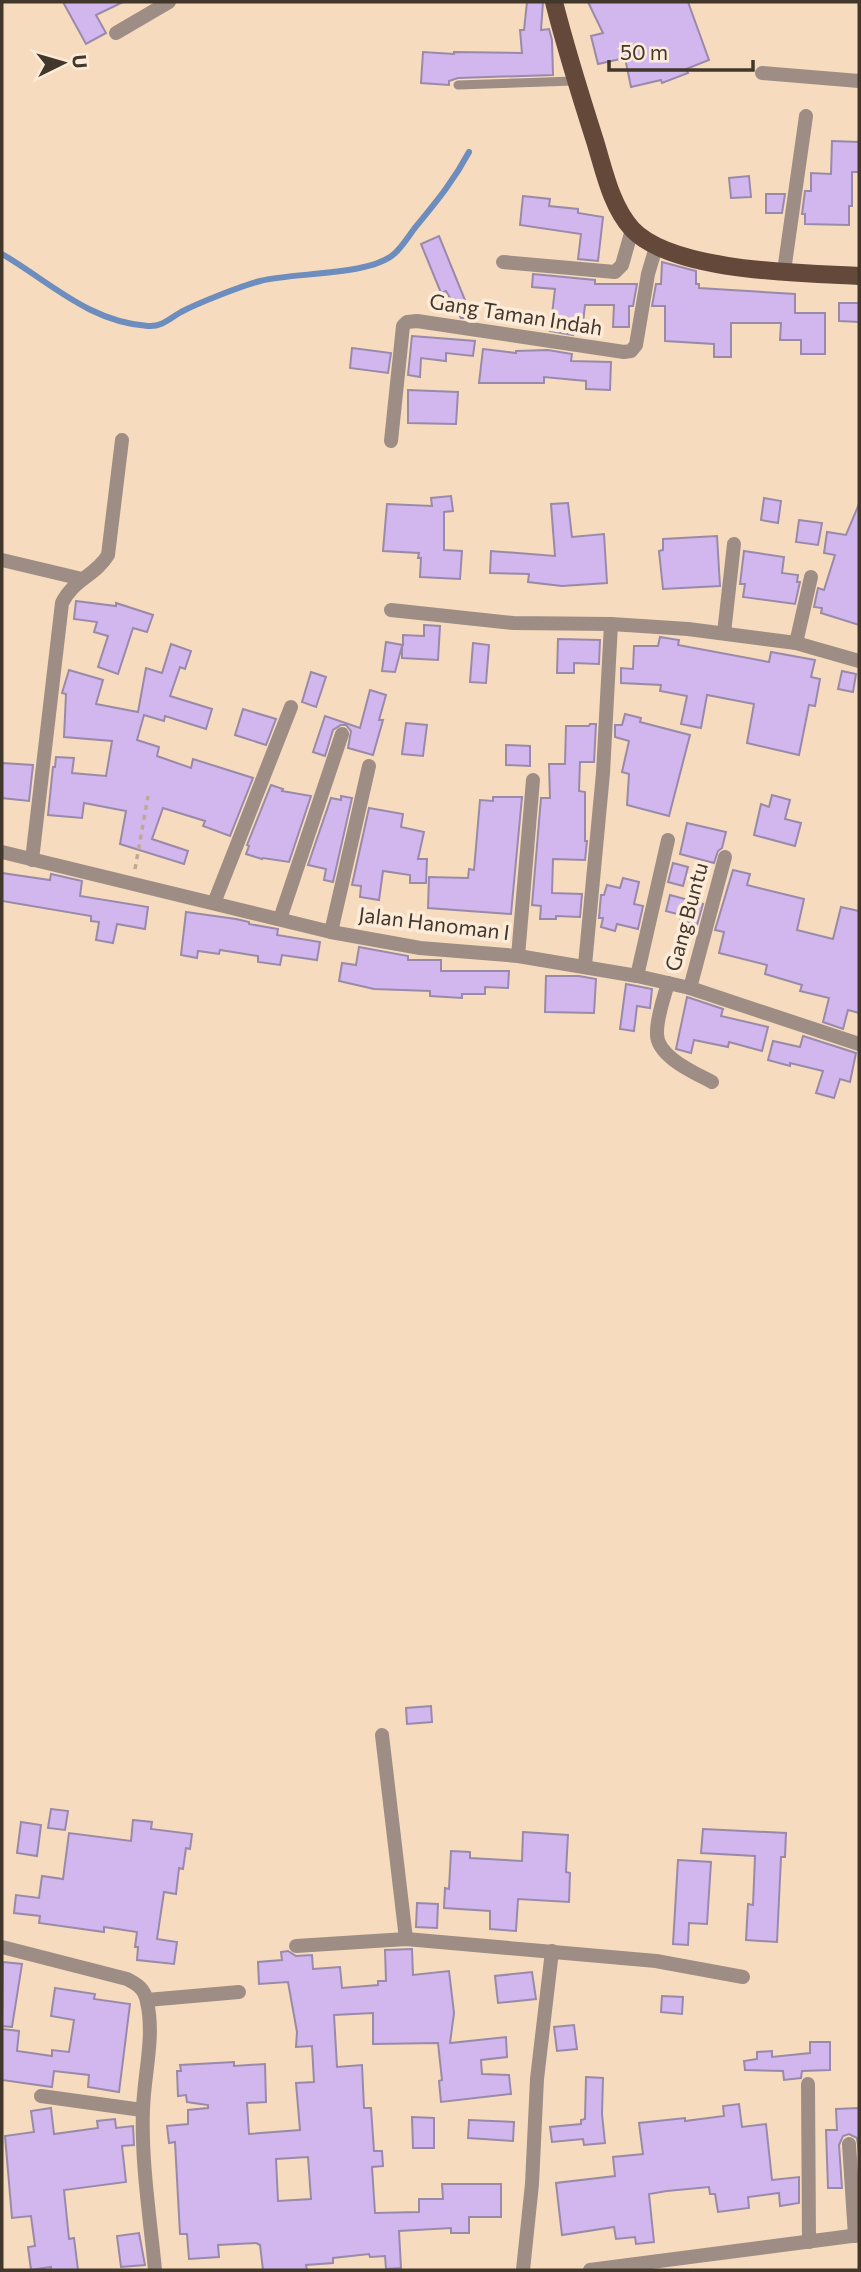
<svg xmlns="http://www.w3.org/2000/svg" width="861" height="2272" viewBox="0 0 861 2272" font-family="Commissioner,sans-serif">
<rect width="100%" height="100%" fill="#f7dbbe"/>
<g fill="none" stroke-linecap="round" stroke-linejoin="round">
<path stroke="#6c8dbd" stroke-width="6" d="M2 254C50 282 89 322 148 326 162 327 169 319 181 312 198 303 241 286 260 281 295 272 369 276 394 254 402 247 408 237 414 229 436 202 453 182 469 152"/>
</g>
<g fill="#d1b7ee" stroke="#998aaa" stroke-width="2" fill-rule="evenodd">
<polygon points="63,2 123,2 96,15 106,33 86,44"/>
<polygon points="527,2 543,2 541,30 549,29 552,40 553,75 458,78 449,81 449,85 421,83 423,52 454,54 454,52 522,53 520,30 524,30"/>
<polygon points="588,2 688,2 709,60 686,69 688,73 662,83 661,80 631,87 625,58 598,64 591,36 603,33"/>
<polygon points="832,141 859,142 859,172 852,172 852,206 849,206 849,225 805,224 805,214 802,214 805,191 811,191 811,173 831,174"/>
<polygon points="749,176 751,197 731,198 729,178"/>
<polygon points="766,194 785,194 782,213 766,213"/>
<polygon points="523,196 550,199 549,206 578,209 578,213 603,217 598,261 578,259 581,234 520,225"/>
<polygon points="439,236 471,315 464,318 461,318 446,291 441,293 421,244"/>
<polygon points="662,262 696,271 696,284 699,284 699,288 795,294 795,313 825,313 825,354 801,354 801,340 780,340 781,323 731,323 731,357 714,357 714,344 665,341 665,306 652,306 656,284 661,284"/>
<polygon points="533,274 595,280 595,284 637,284 633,306 629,306 629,327 613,327 614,305 585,305 582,332 574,331 573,335 550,331 555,289 532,287"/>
<polygon points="839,303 859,303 859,322 839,321"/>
<polygon points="412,336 475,341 473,356 446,353 446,361 421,358 420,377 408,375"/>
<polygon points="352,348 391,353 388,373 350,368"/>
<polygon points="483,349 516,353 516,351 548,350 572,354 571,361 611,362 610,390 586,389 586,381 544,377 544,383 479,383"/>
<polygon points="408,390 458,392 456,424 408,423"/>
<polygon points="451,496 453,511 444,512 444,550 462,551 460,579 420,577 421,558 418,558 419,553 383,551 387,504 432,506 431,498"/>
<polygon points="764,498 781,501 778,523 761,520"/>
<polygon points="568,503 572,537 604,534 607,583 562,586 528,582 529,574 490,573 491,551 555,556 551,504"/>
<polygon points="859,504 859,625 821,613 822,608 814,607 818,588 824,590 835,555 824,553 827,532 846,535"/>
<polygon points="799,520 822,523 818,545 796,542"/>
<polygon points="717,536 720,586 663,589 659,551 663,550 663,539"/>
<polygon points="744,551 784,557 782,573 798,575 797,582 800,582 795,604 743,597 745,584 740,584"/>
<polygon points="76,601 116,606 116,603 153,615 147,632 133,628 118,674 98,667 108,636 94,632 97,622 74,619"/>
<polygon points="424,625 440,626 438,660 402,658 402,646 395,672 382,671 386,642 403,645 403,635 424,636"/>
<polygon points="660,637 679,640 678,645 769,662 771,652 815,660 811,677 820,679 815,706 809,705 799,755 747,743 754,704 707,695 701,728 681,724 687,696 660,691 661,685 621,683 621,668 633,669 634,646 658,646"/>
<polygon points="558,639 600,640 599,664 574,663 574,673 557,673"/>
<polygon points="473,643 489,645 486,683 470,682"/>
<polygon points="171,644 191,651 185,669 180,667 170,696 212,709 206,729 165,716 164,721 144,715 137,740 159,747 157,756 191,768 193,759 253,778 230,836 203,826 205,821 163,808 152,839 188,851 184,864 120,844 126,811 84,803 82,818 48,815 53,767 55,767 56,757 74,758 72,773 106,776 112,741 64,737 66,694 62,693 69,670 103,680 96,704 138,712 146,668 162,673"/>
<polygon points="842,671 856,674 853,692 838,689"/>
<polygon points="311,672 326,677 316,707 302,702"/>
<polygon points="370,690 386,695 379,720 383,720 373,755 348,748 351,731 346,725 341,725 333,730 325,756 313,752 325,716 360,728"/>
<polygon points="243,709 276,719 266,745 235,735"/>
<polygon points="625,714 641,718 640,722 690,735 669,816 627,805 629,774 622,772 629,741 615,737 615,725 622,725"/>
<polygon points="406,723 427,725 423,756 402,754"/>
<polygon points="590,724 596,724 594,762 580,762 579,791 585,792 585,841 587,841 585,860 553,859 552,893 582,894 580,917 556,916 556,919 540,919 541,906 532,905 541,798 550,798 549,764 565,764 566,726 589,726"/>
<polygon points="506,745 530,746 530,766 506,765"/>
<polygon points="2,763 33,765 29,801 2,798"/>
<polygon points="271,785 283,789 282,791 311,796 289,862 263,858 262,859 246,854 249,846 247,845"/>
<polygon points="772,795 790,800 785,819 801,823 795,846 754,835 761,804 769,807"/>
<polygon points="341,796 352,798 333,882 324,880 326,869 308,865 331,798 341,800"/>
<polygon points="493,797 522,797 511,914 428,908 429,877 468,878 469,869 474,870 480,800 493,801"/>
<polygon points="369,808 403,814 401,827 424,832 418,859 427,859 426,883 410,883 410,875 383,871 379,900 360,897 361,886 352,885"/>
<polygon points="687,823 726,832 722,848 718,851 714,863 680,854"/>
<polygon points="673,863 688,867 683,886 668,882"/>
<polygon points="733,870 750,874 747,885 804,899 797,930 833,939 841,907 859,911 859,1013 848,1010 843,1029 823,1022 829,998 800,991 802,985 765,974 767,965 719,953 724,932 715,930"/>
<polygon points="2,873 50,880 51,874 82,881 80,896 148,907 145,929 117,924 113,943 96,940 99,922 91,921 91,916 2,901"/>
<polygon points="623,878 639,882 634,904 643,906 638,929 617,924 615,931 601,927 603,918 599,918 601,895 604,895 607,885 620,888"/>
<polygon points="670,895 703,904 697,925 680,921 681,915 666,911"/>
<polygon points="186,912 236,919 249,922 249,924 278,929 277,935 320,942 317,960 282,955 280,965 258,962 258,956 220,950 219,954 198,951 197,958 181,955"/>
<polygon points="359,947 408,956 408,960 441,960 441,971 509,971 508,988 485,987 485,994 462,994 462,998 430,996 430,991 374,989 339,981 342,963 356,965"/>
<polygon points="546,976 579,976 596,979 594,1013 545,1012"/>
<polygon points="626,984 652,989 650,1008 637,1006 634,1031 620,1029"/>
<polygon points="687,997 723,1009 721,1016 768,1027 762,1051 729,1042 728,1047 694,1040 691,1053 676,1049"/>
<polygon points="803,1036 856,1053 850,1082 840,1079 834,1098 816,1093 823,1071 790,1063 790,1066 768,1060 773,1041 800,1047"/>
<polygon points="431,1706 432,1722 407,1724 406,1708"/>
<polygon points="51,1809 68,1811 65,1830 48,1828"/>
<polygon points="133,1820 152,1822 151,1829 192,1834 190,1849 186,1848 183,1869 179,1868 176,1894 164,1892 157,1939 177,1942 174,1964 137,1960 138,1947 135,1947 137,1932 104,1927 104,1932 39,1923 40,1916 14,1913 16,1895 39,1898 42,1876 63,1879 69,1833 131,1841"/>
<polygon points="21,1822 41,1825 37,1856 17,1853"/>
<polygon points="703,1829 786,1833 785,1857 781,1857 777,1942 746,1940 748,1904 753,1905 755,1856 701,1853"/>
<polygon points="523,1832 568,1835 566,1872 570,1873 569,1902 518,1899 516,1931 490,1929 490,1911 444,1908 445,1888 449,1889 451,1851 470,1852 470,1858 522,1861"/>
<polygon points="678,1860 711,1862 707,1924 689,1923 688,1945 673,1944"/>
<polygon points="417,1903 438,1904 437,1928 416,1927"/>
<path d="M412 1949 413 1975 449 1971 454 2013 450 2043 506 2037 507 2057 481 2060 482 2074 509 2075 511 2094 441 2102 439 2081 442 2080 438 2043 373 2044V2013L334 2015 337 2067 362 2065 364 2108H371L374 2151H382L383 2166 372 2167 375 2213 419 2212V2199H443L442 2184H501V2217H469V2233H451V2228L399 2231 401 2268 386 2269 385 2256 370 2257 369 2254 333 2258V2263L306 2265 307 2270H263L260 2245 256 2243 218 2245 219 2257 189 2259 187 2234H180L175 2142 169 2143 167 2126 188 2124V2110L208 2108V2105L187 2102 186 2095 178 2096 177 2071H181L180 2065 234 2062V2066L265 2064 266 2102 247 2103 249 2134 300 2130 296 2083 314 2082 312 2046 296 2047 297 2032 288 1982 259 1984 258 1962 282 1960 281 1952 288 1951 296 1956 312 1955 313 1969 340 1967 342 1988 378 1985V1981H386L385 1950ZM308 2157 311 2199 278 2201 276 2159Z"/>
<polygon points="3,1962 22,1964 12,2027 2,2026"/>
<polygon points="532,1972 536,1999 498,2003 495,1976"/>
<polygon points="55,1988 95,1994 94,1999 130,2004 119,2092 88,2087 89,2075 54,2071 52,2087 2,2080 2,2029 19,2031 17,2051 52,2056 52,2050 69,2052 74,2020 51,2016"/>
<polygon points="662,1996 683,1997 682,2014 661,2012"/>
<polygon points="574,2025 577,2049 557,2051 554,2027"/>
<polygon points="810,2042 830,2042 830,2070 802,2071 801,2078 784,2080 783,2071 745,2070 744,2061 757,2059 757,2052 772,2051 772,2057 810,2053"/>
<polygon points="586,2077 603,2078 602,2114 605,2143 584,2145 583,2139 552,2142 550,2127 581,2124 581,2120 585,2119"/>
<polygon points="739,2104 742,2127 766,2124 772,2180 799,2177 799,2203 780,2206 779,2193 748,2197 749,2208 718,2212 715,2194 710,2194 709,2187 667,2191 649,2194 654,2242 636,2244 635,2237 616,2239 614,2227 562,2235 556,2183 615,2176 613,2157 643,2154 639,2123 685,2118 685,2121 724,2116 723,2106"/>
<polygon points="51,2108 54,2134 98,2128 97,2121 115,2119 116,2128 133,2126 134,2145 122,2146 126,2182 64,2190 69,2239 74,2238 78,2270 51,2270 51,2267 31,2270 28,2247 35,2246 31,2216 12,2218 5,2136 34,2132 31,2111"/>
<polygon points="859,2108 859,2153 857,2138 849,2134 843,2136 839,2145 842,2188 828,2188 826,2130 837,2130 836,2109"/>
<polygon points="412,2117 434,2118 434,2148 413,2148"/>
<polygon points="469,2120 514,2122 513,2141 468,2138"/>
<polygon points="139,2233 145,2265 121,2267 117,2236"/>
</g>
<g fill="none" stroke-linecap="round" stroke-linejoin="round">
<polyline stroke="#c0a991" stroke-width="3.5" stroke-dasharray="5 5" stroke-linecap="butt" points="135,869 148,796"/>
<polyline stroke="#9d8d85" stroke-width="9" points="458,85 574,81"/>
<g stroke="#9d8d85" stroke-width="14">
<polyline points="116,33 169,2"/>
<polyline points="762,73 859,81"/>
<polyline points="503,262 615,272 622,265 632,230"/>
<polyline points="784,271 806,116"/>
<polyline points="391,441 403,326 407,322 417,321 624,352 631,351 636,345 648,274 656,247"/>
<polyline points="2,560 82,579"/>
<polyline points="391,610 513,623 611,624 688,629 796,643 859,661"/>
<polyline points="724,633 734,544"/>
<polyline points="796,643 811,577"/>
<polyline points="2,852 331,932 420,948 518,956 637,976 690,988 859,1044"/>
<path d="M32 860 62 603C72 581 96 575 108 555L122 440"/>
<polyline points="214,903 291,707"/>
<polyline points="280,919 342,734"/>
<polyline points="331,932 369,766"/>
<polyline points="518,956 533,780"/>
<polyline points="585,965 603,773 611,624"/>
<polyline points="637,976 668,840"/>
<path d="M668 983C664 998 657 1016 657 1032 655 1056 695 1073 712 1082"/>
<polyline points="690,988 725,857"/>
<polyline points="382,1735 406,1939"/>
<polyline points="296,1946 406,1939 656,1961 743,1977"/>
<path d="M2 1947 127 1979C137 1984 145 1989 147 2002 155 2037 144 2074 143 2109 141 2162 150 2217 155 2270"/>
<polyline points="147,2000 239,1992"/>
<polyline points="808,2084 809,2242"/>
<polyline points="41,2096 142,2110"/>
<polyline points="849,2144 855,2236"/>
<polyline points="523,2270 532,2184 537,2079 552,1951"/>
<polyline points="590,2270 859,2235"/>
</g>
<path stroke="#64493b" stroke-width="18" d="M554 2C566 49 580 94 595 141 604 170 611 206 632 229 672 272 802 273 859 276"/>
</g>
<g text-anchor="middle" stroke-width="7" stroke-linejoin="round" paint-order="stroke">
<g font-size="21" fill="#42372b" stroke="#fcebd9">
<text transform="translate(516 315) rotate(9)" y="7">Gang Taman Indah</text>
<text transform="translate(687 917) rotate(-75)" y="7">Gang Buntu</text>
<text transform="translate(434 924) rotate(7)" y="7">Jalan Hanoman I</text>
</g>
</g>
<rect width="861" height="2272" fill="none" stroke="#42372b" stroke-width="7"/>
<g transform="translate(63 63) rotate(85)" stroke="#fcebd9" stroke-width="5" paint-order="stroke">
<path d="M0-5L12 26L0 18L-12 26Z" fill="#42372b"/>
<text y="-10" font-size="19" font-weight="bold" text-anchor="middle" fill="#42372b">U</text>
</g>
<path d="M609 60v10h144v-10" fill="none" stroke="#42372b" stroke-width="3.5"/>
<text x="620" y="60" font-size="21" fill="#42372b" stroke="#fcebd9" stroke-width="5" paint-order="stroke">50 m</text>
</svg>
